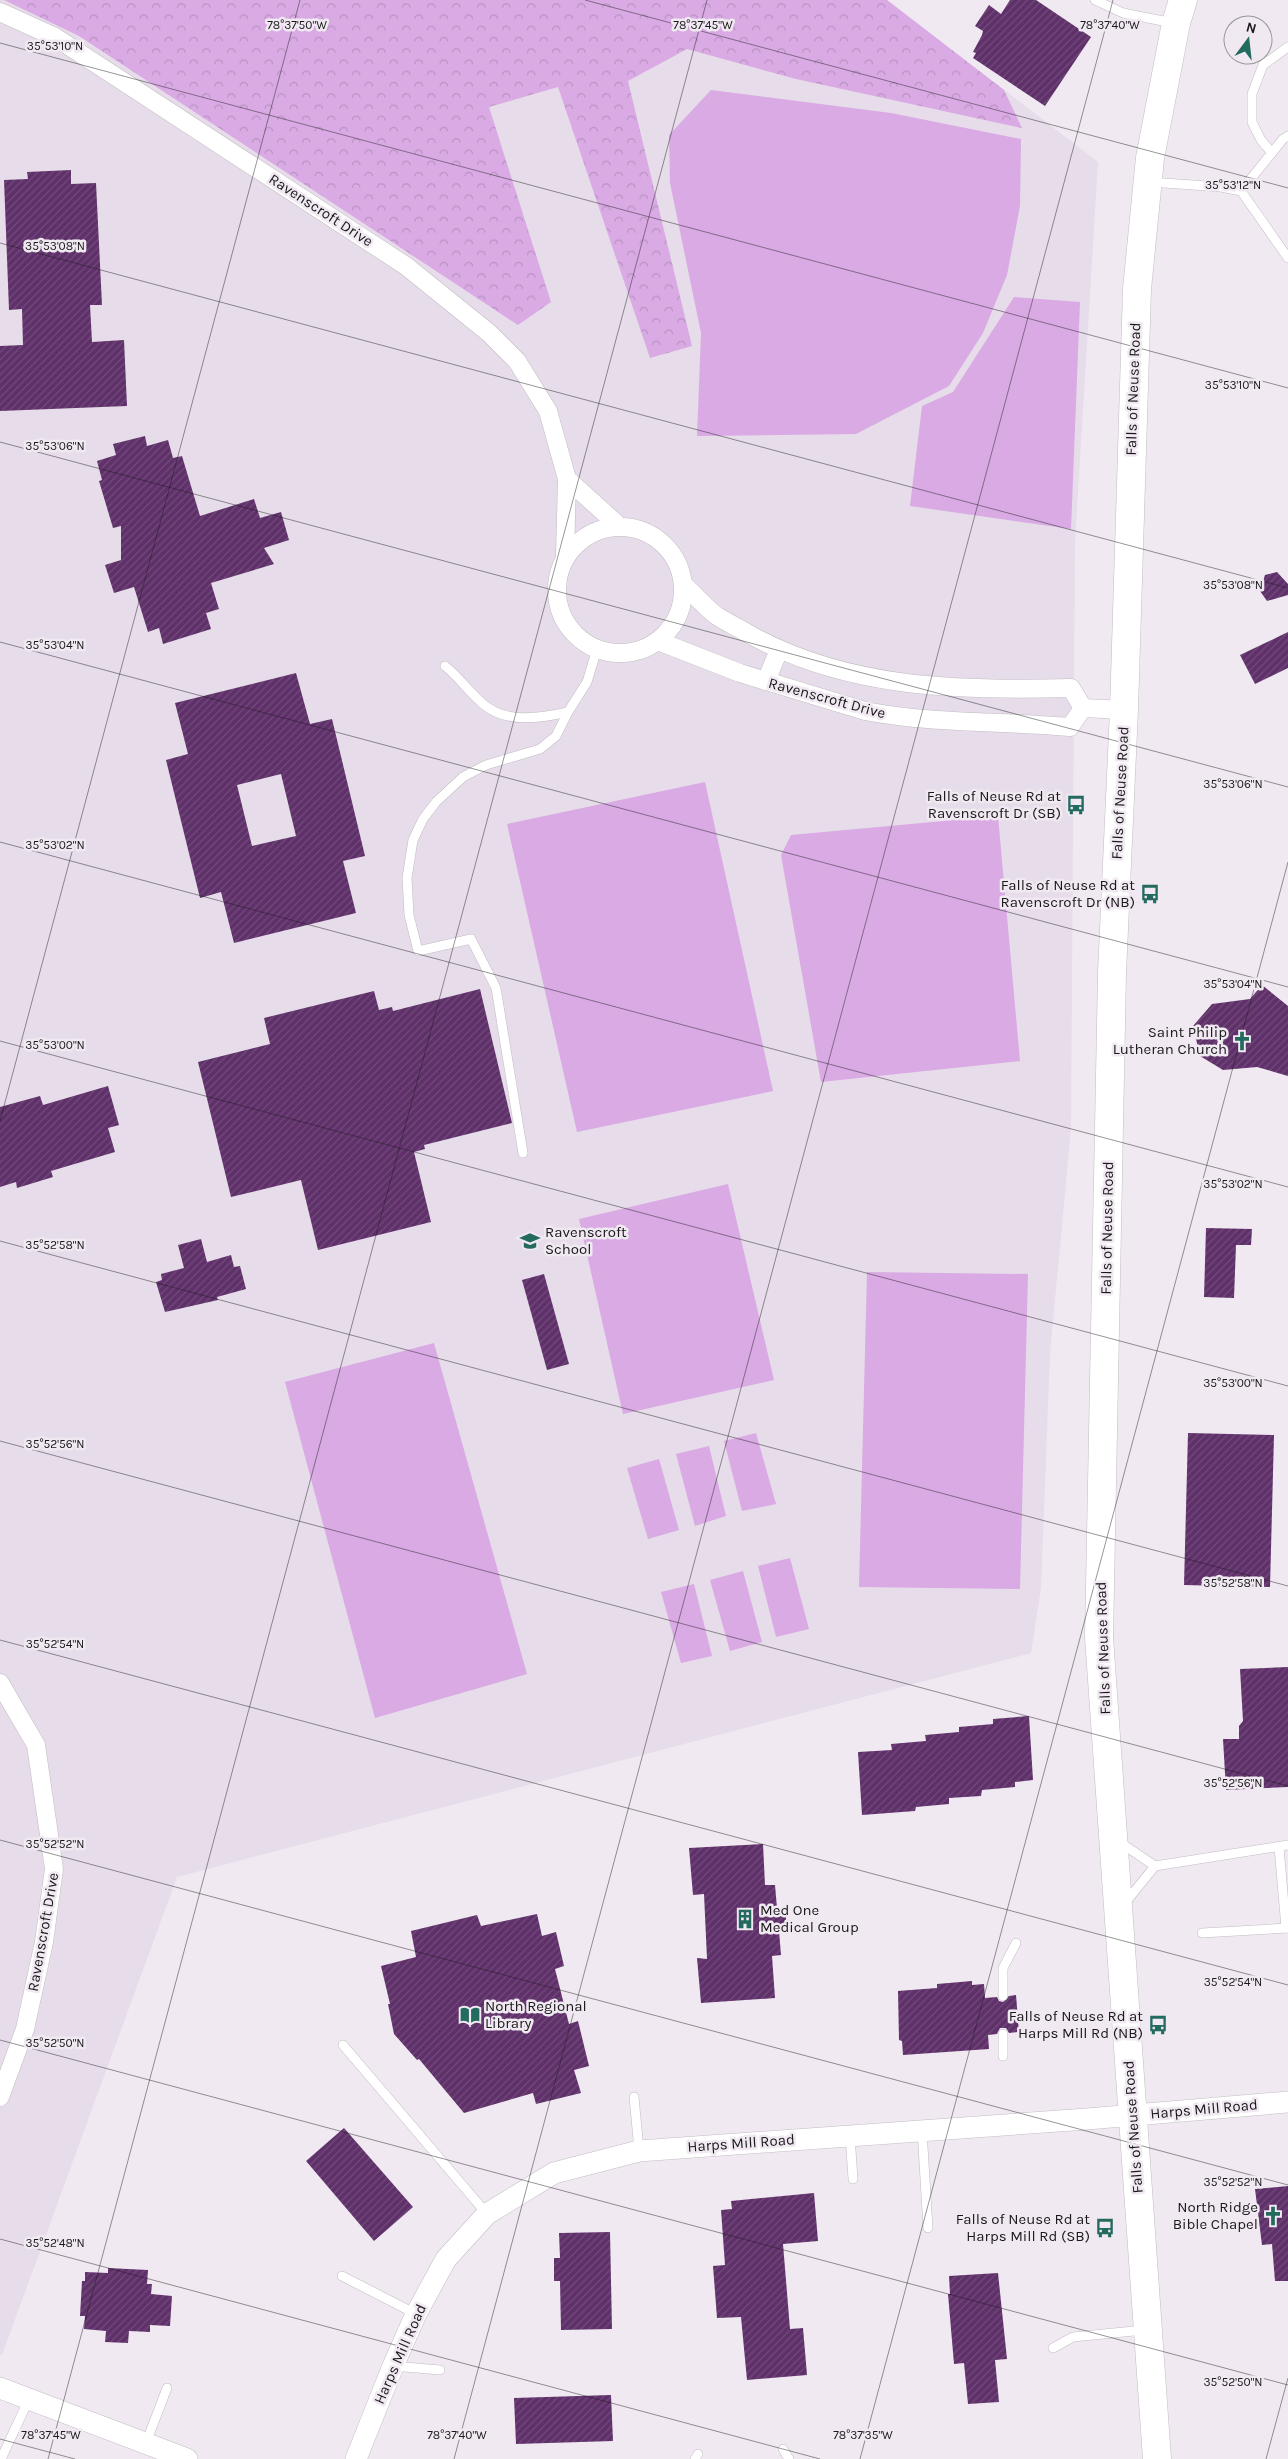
<svg xmlns="http://www.w3.org/2000/svg" width="1288" height="2459" viewBox="0 0 1288 2459" font-family="Karla,sans-serif">
<defs>
<pattern id="forest-crowns" width="20" height="18" patternUnits="userSpaceOnUse" patternTransform="scale(1.25)"><rect width="20" height="18" fill="#d9aae4"/><path d="M2 6a3 3 0 1 1 6 0M12 15a3 3 0 1 1 6 0" fill="none" stroke="#ba92c3"/></pattern>
<pattern id="building-hatch" width="6" height="6" patternUnits="userSpaceOnUse" patternTransform="scale(1.25)"><rect width="6" height="6" fill="#5f306a"/><path d="M-1 1l2-2M0 6l6-6M5 7l2-2" fill="none" stroke="#714c7a"/></pattern>
</defs>
<rect width="100%" height="100%" fill="#f0e9f1"/>
<polygon fill="#e7dce9" points="0,0 887,0 1098,162 1075,542 1071,1129 1050,1353 1041,1588 1031,1653 177,1877 2,2355 0,2354"/>
<g fill="#d9aae4">
<polygon points="711,90 891,113 1021,139 1020,206 1007,275 983,333 949,386 856,434 697,436 701,333 670,183 669,135"/>
<polygon points="1014,297 1080,302 1071,529 910,506 922,406 953,392"/>
<polygon points="705,782 773,1091 577,1132 507,824"/>
<polygon points="998,816 1020,1061 821,1082 781,855 791,835"/>
<polygon points="728,1184 774,1380 623,1414 579,1219"/>
<polygon points="867,1272 1028,1274 1020,1589 859,1587"/>
<polygon points="434,1343 527,1674 375,1718 285,1382"/>
<polygon points="756,1433 776,1504 742,1511 724,1441"/>
<polygon points="709,1446 726,1516 695,1526 676,1454"/>
<polygon points="659,1459 679,1530 648,1539 627,1468"/>
<polygon points="790,1558 809,1629 776,1637 758,1566"/>
<polygon points="743,1571 762,1642 730,1651 710,1580"/>
<polygon points="694,1584 712,1656 681,1663 661,1592"/>
</g>
<polygon fill="url(#forest-crowns)" points="4,0 887,0 1004,90 1022,128 796,79 687,49 628,81 692,346 650,358 558,87 489,107 551,302 518,325 79,36"/>
<g fill="url(#building-hatch)" fill-rule="evenodd">
<polygon points="1010,0 1036,0 1091,37 1045,106 973,58 976,53 973,52 982,35 983,31 975,26 989,5 1001,14"/>
<polygon points="71,170 71,184 96,183 102,305 90,305 92,342 124,340 127,406 0,411 0,346 23,345 22,309 9,310 4,180 28,179 27,172"/>
<polygon points="145,436 147,446 168,440 173,458 182,456 200,516 254,499 260,518 281,512 289,540 264,548 274,564 211,583 219,609 206,613 211,629 163,644 159,628 148,632 134,587 114,593 105,565 121,560 121,526 113,528 99,481 102,480 97,461 116,455 113,444"/>
<polygon points="1277,572 1288,584 1288,595 1267,601 1260,591 1265,575"/>
<polygon points="1288,632 1288,668 1255,684 1240,655"/>
<path d="M296 673 310 724 332 719 365 856 343 861 356 913 234 943 221 892 200 898 166 760 188 754 175 703ZM281 774 296 836 252 846 237 785Z"/>
<polygon points="1262,985 1288,1006 1288,1076 1257,1067 1223,1070 1200,1056 1193,1026 1212,1004 1250,999"/>
<polygon points="480,989 512,1123 424,1145 425,1149 414,1152 431,1222 318,1250 301,1180 231,1197 198,1062 270,1044 264,1018 374,991 379,1010 392,1007 393,1011"/>
<polygon points="108,1086 119,1125 108,1128 115,1152 51,1171 53,1177 17,1188 16,1182 0,1187 0,1107 40,1096 43,1105"/>
<polygon points="1206,1228 1252,1229 1251,1245 1236,1245 1234,1298 1204,1297"/>
<polygon points="201,1239 207,1262 231,1255 234,1267 240,1266 246,1289 217,1297 218,1300 165,1312 156,1282 162,1280 161,1274 184,1268 178,1245"/>
<polygon points="544,1274 569,1364 547,1370 522,1280"/>
<polygon points="1188,1433 1274,1435 1270,1587 1184,1585"/>
<polygon points="1288,1667 1288,1787 1226,1790 1223,1739 1239,1739 1239,1726 1243,1721 1240,1669"/>
<polygon points="1029,1716 1033,1780 1015,1782 1015,1787 982,1790 981,1796 949,1798 949,1804 916,1807 915,1811 862,1815 858,1752 892,1750 891,1744 926,1741 925,1735 959,1732 959,1727 993,1724 993,1719"/>
<polygon points="763,1844 765,1885 775,1885 777,1908 785,1907 787,1931 779,1931 781,1955 772,1956 775,1998 701,2003 697,1958 707,1959 704,1894 693,1895 689,1848"/>
<polygon points="537,1914 542,1936 556,1932 564,1966 555,1969 569,2024 578,2021 589,2066 574,2070 581,2093 536,2104 533,2093 464,2113 419,2059 417,2060 394,2034 388,2004 390,2004 381,1966 416,1957 411,1931 477,1915 481,1926"/>
<polygon points="972,1981 972,1985 984,1984 985,1998 997,1997 999,2001 1003,2002 1009,1996 1016,1995 1019,2032 1009,2033 1006,2028 1000,2028 997,2034 988,2035 989,2049 903,2055 902,2041 899,2040 898,1991 937,1988 937,1984"/>
<polygon points="344,2128 413,2207 374,2241 306,2161"/>
<polygon points="1288,2186 1288,2281 1275,2281 1272,2244 1262,2245 1255,2189"/>
<polygon points="814,2193 818,2241 783,2244 790,2329 803,2328 807,2375 747,2380 741,2317 717,2318 713,2266 725,2265 721,2210 732,2209 731,2201"/>
<polygon points="610,2232 612,2329 561,2330 560,2281 554,2281 554,2258 560,2258 559,2233"/>
<polygon points="108,2268 148,2270 147,2284 152,2284 151,2294 172,2296 170,2326 150,2325 150,2332 129,2331 128,2343 105,2342 106,2331 84,2329 85,2316 80,2316 82,2281 85,2281 85,2272 108,2273"/>
<polygon points="998,2273 1007,2359 995,2360 999,2402 968,2404 964,2363 954,2364 948,2294 950,2294 949,2276"/>
<polygon points="611,2395 613,2441 516,2444 514,2398"/>
</g>
<g fill="none" stroke-linecap="round" stroke-linejoin="round">
<defs>
<g id="service">
<polyline points="1095,0 1123,13 1173,23"/>
<polyline points="1272,153 1261,140 1252,122 1252,94 1263,65 1288,47"/>
<polyline points="1150,182 1221,187 1241,191 1288,258"/>
<polyline points="1241,191 1283,139 1288,136"/>
<path d="M445 666C459 677 469 692 483 704 506 724 541 718 568 712"/>
<polyline points="523,1153 496,988 471,939 418,951 409,915 407,878 413,840 423,819 436,802 463,777 486,765 540,749 556,736 568,712 587,682 597,649"/>
<polyline points="1118,1841 1155,1866"/>
<polyline points="1279,1847 1286,1928"/>
<polyline points="1125,1903 1155,1866 1288,1845"/>
<polyline points="1202,1933 1288,1928"/>
<polyline points="1003,1996 1003,1968 1016,1943"/>
<polyline points="343,2045 487,2214"/>
<polyline points="1003,2056 1003,2034"/>
<polyline points="634,2097 639,2150"/>
<polyline points="922,2130 928,2228"/>
<polyline points="850,2135 853,2179"/>
<polyline points="342,2276 416,2314"/>
<polyline points="1053,2348 1073,2337 1144,2330"/>
<polyline points="393,2366 440,2370"/>
<polyline points="146,2443 167,2388"/>
<polyline points="783,2449 789,2459"/>
<polyline points="1,2459 29,2399"/>
<polyline points="695,2459 698,2454"/>
</g>
<g id="minor">
<polyline points="0,12 55,37 406,266 489,333 517,361 548,411 567,479"/>
<circle cx="620" cy="590" r="63"/>
<polyline points="565,556 567,479 619,526"/>
<path d="M684 585C695 595 705 607 717 616 726 622 737 627 747 633 846 689 960 691 1071 688L1083 708"/>
<path d="M658 641 740 673 865 711C933 724 1001 721 1070 727L1083 708"/>
<polyline points="766,681 779,650"/>
<polyline points="1083,708 1124,710"/>
<polyline points="0,1683 36,1745 54,1869 44,1942 25,2029 0,2097"/>
</g>
<g id="tertiary">
<polyline points="0,2388 187,2459"/>
<polyline points="356,2459 393,2366 416,2314 446,2259 487,2214 554,2173 639,2151 1087,2119 1288,2102"/>
</g>
<polyline id="primary" points="1157,2459 1099,1637 1112,973 1124,710 1137,289 1150,158 1176,23 1183,0"/>
</defs>
<use href="#service" stroke="#c2bcc3" stroke-width="10"/>
<use href="#minor" stroke="#c2bcc3" stroke-width="19"/>
<use href="#tertiary" stroke="#c2bcc3" stroke-width="22"/>
<use href="#primary" stroke="#c2bcc3" stroke-width="29"/>
<use href="#service" stroke="#fff" stroke-width="9"/>
<use href="#minor" stroke="#fff" stroke-width="18"/>
<use href="#tertiary" stroke="#fff" stroke-width="21"/>
<use href="#primary" stroke="#fff" stroke-width="28"/>
</g>
<path fill="none" stroke="#1a181b" stroke-width="1" stroke-opacity="0.45" d="M585 0 1288 188M0 43 1288 388M0 243 1288 588M0 442 1288 787M0 642 1288 987M0 842 1288 1187M0 1041 1288 1386M0 1121 300 0M0 1241 1288 1586M0 1441 1288 1786M0 1640 1288 1985M0 1840 1288 2185M0 2040 1288 2385M0 2239 820 2459M0 2439 75 2459M48 2459 707 0M454 2459 1113 0M860 2459 1288 862M1266 2459 1288 2378"/>
<defs>
<symbol id="bus-bare" viewBox="-9 -9 18 18"><path d="M-5-6H5V4H4V6H2V4H-2V6H-4V4H-5ZM-3.5-4V0h7V-4ZM-3.5 1.2v1.5H-2V1.2ZM2 1.2v1.5H3.5V1.2Z" fill="#236a5f" stroke="#f0e9f1" stroke-width="2.5" paint-order="stroke"/></symbol>
<symbol id="church-bare" viewBox="-9 -9 18 18"><path d="M-1.2-6h2.4v3.5h3.3v2.4h-3.3V6h-2.4V-.1h-3.3v-2.4h3.3Z" fill="#236a5f" stroke="#f0e9f1" stroke-width="2.5" paint-order="stroke"/></symbol>
<symbol id="school-bare" viewBox="-9 -9 18 18"><path d="M0-5L7-2L0 1L-7-2ZM-4 1L0 2.5L4 1V4Q0 6-4 4Z" fill="#236a5f" stroke="#f0e9f1" stroke-width="2.5" paint-order="stroke"/></symbol>
<symbol id="building-bare" viewBox="-9 -9 18 18"><path d="M-4-6H4V6H1V3H-1V6H-4ZM-2.5-4.3h1.7v1.8h-1.7ZM.8-4.3h1.7v1.8H.8ZM-2.5-1h1.7V.8h-1.7ZM.8-1h1.7V.8H.8Z" fill="#236a5f" stroke="#f0e9f1" stroke-width="2.5" paint-order="stroke"/></symbol>
<symbol id="library-bare" viewBox="-9 -9 18 18"><path d="M-6-4Q-3-5.5-.7-3.5V5Q-3 3-6 4ZM6-4Q3-5.5 .7-3.5V5Q3 3 6 4Z" fill="#236a5f" stroke="#f0e9f1" stroke-width="2.5" paint-order="stroke"/></symbol>
</defs>
<g fill-rule="evenodd">
<use href="#bus-bare" x="1062" y="791" width="28" height="28"/>
<use href="#bus-bare" x="1136" y="880" width="28" height="28"/>
<use href="#church-bare" x="1228" y="1027" width="28" height="28"/>
<use href="#school-bare" x="516" y="1227" width="28" height="28"/>
<use href="#building-bare" x="731" y="1905" width="28" height="28"/>
<use href="#library-bare" x="456" y="2001" width="28" height="28"/>
<use href="#bus-bare" x="1144" y="2011" width="28" height="28"/>
<use href="#church-bare" x="1259" y="2202" width="28" height="28"/>
<use href="#bus-bare" x="1091" y="2214" width="28" height="28"/>
</g>
<g text-anchor="middle" stroke-width="5" stroke-linejoin="round" paint-order="stroke">
<g font-size="15" fill="#1a181b" stroke="#f0e9f1">
<text transform="translate(321 210) rotate(33)" y="5">Ravenscroft Drive</text>
<text transform="translate(1133 389) rotate(-88)" y="5">Falls of Neuse Road</text>
<text transform="translate(827 698) rotate(15)" y="5">Ravenscroft Drive</text>
<text transform="translate(1120 793) rotate(-87)" y="5">Falls of Neuse Road</text>
<text transform="translate(1107 1228) rotate(-89)" y="5">Falls of Neuse Road</text>
<text transform="translate(1103 1648) rotate(-92)" y="5">Falls of Neuse Road</text>
<text transform="translate(43 1932) rotate(-80)" y="5">Ravenscroft Drive</text>
<text transform="translate(1204 2109) rotate(-5)" y="5">Harps Mill Road</text>
<text transform="translate(1133 2127) rotate(-94)" y="5">Falls of Neuse Road</text>
<text transform="translate(741 2143) rotate(-4)" y="5">Harps Mill Road</text>
<text transform="translate(400 2354) rotate(-66)" y="5">Harps Mill Road</text>
</g>
<g font-size="15" fill="#1a181b" stroke="#f0e9f1" text-anchor="end">
<text x="1061" y="801">Falls of Neuse Rd at<tspan x="1061" dy="17">Ravenscroft Dr (SB)</tspan></text>
<text x="1135" y="890">Falls of Neuse Rd at<tspan x="1135" dy="17">Ravenscroft Dr (NB)</tspan></text>
<text x="1227" y="1037">Saint Philip<tspan x="1227" dy="17">Lutheran Church</tspan></text>
<text x="545" y="1237" text-anchor="start">Ravenscroft<tspan x="545" dy="17">School</tspan></text>
<text x="760" y="1915" text-anchor="start">Med One<tspan x="760" dy="17">Medical Group</tspan></text>
<text x="485" y="2011" text-anchor="start">North Regional<tspan x="485" dy="17">Library</tspan></text>
<text x="1143" y="2021">Falls of Neuse Rd at<tspan x="1143" dy="17">Harps Mill Rd (NB)</tspan></text>
<text x="1258" y="2212">North Ridge<tspan x="1258" dy="17">Bible Chapel</tspan></text>
<text x="1090" y="2224">Falls of Neuse Rd at<tspan x="1090" dy="17">Harps Mill Rd (SB)</tspan></text>
</g>
</g>
<g font-size="12" text-anchor="middle" fill="#1a181b" stroke="#f0e9f1" stroke-width="5" stroke-linejoin="round" paint-order="stroke">
<text x="297" y="29">78°37'50"W</text>
<text x="703" y="29">78°37'45"W</text>
<text x="1110" y="29">78°37'40"W</text>
<text x="55" y="50">35°53'10"N</text>
<text x="1233" y="189">35°53'12"N</text>
<text x="55" y="250">35°53'08"N</text>
<text x="1233" y="389">35°53'10"N</text>
<text x="55" y="450">35°53'06"N</text>
<text x="1233" y="589">35°53'08"N</text>
<text x="55" y="649">35°53'04"N</text>
<text x="1233" y="788">35°53'06"N</text>
<text x="55" y="849">35°53'02"N</text>
<text x="1233" y="988">35°53'04"N</text>
<text x="55" y="1049">35°53'00"N</text>
<text x="1233" y="1188">35°53'02"N</text>
<text x="55" y="1249">35°52'58"N</text>
<text x="1233" y="1387">35°53'00"N</text>
<text x="55" y="1448">35°52'56"N</text>
<text x="1233" y="1587">35°52'58"N</text>
<text x="55" y="1648">35°52'54"N</text>
<text x="1233" y="1787">35°52'56"N</text>
<text x="55" y="1848">35°52'52"N</text>
<text x="1233" y="1986">35°52'54"N</text>
<text x="55" y="2047">35°52'50"N</text>
<text x="1233" y="2186">35°52'52"N</text>
<text x="55" y="2247">35°52'48"N</text>
<text x="1233" y="2386">35°52'50"N</text>
<text x="51" y="2439">78°37'45"W</text>
<text x="457" y="2439">78°37'40"W</text>
<text x="863" y="2439">78°37'35"W</text>
</g>
<g transform="translate(1248 40) rotate(15)"><circle r="24" fill="#f0e9f1" stroke="#9a959b"/>
<path d="M0-4L9 19L0 12L-9 19Z" fill="#236a5f"/>
<text y="-8" font-size="14" font-weight="bold" text-anchor="middle" fill="#1a181b">N</text>
</g>
</svg>
